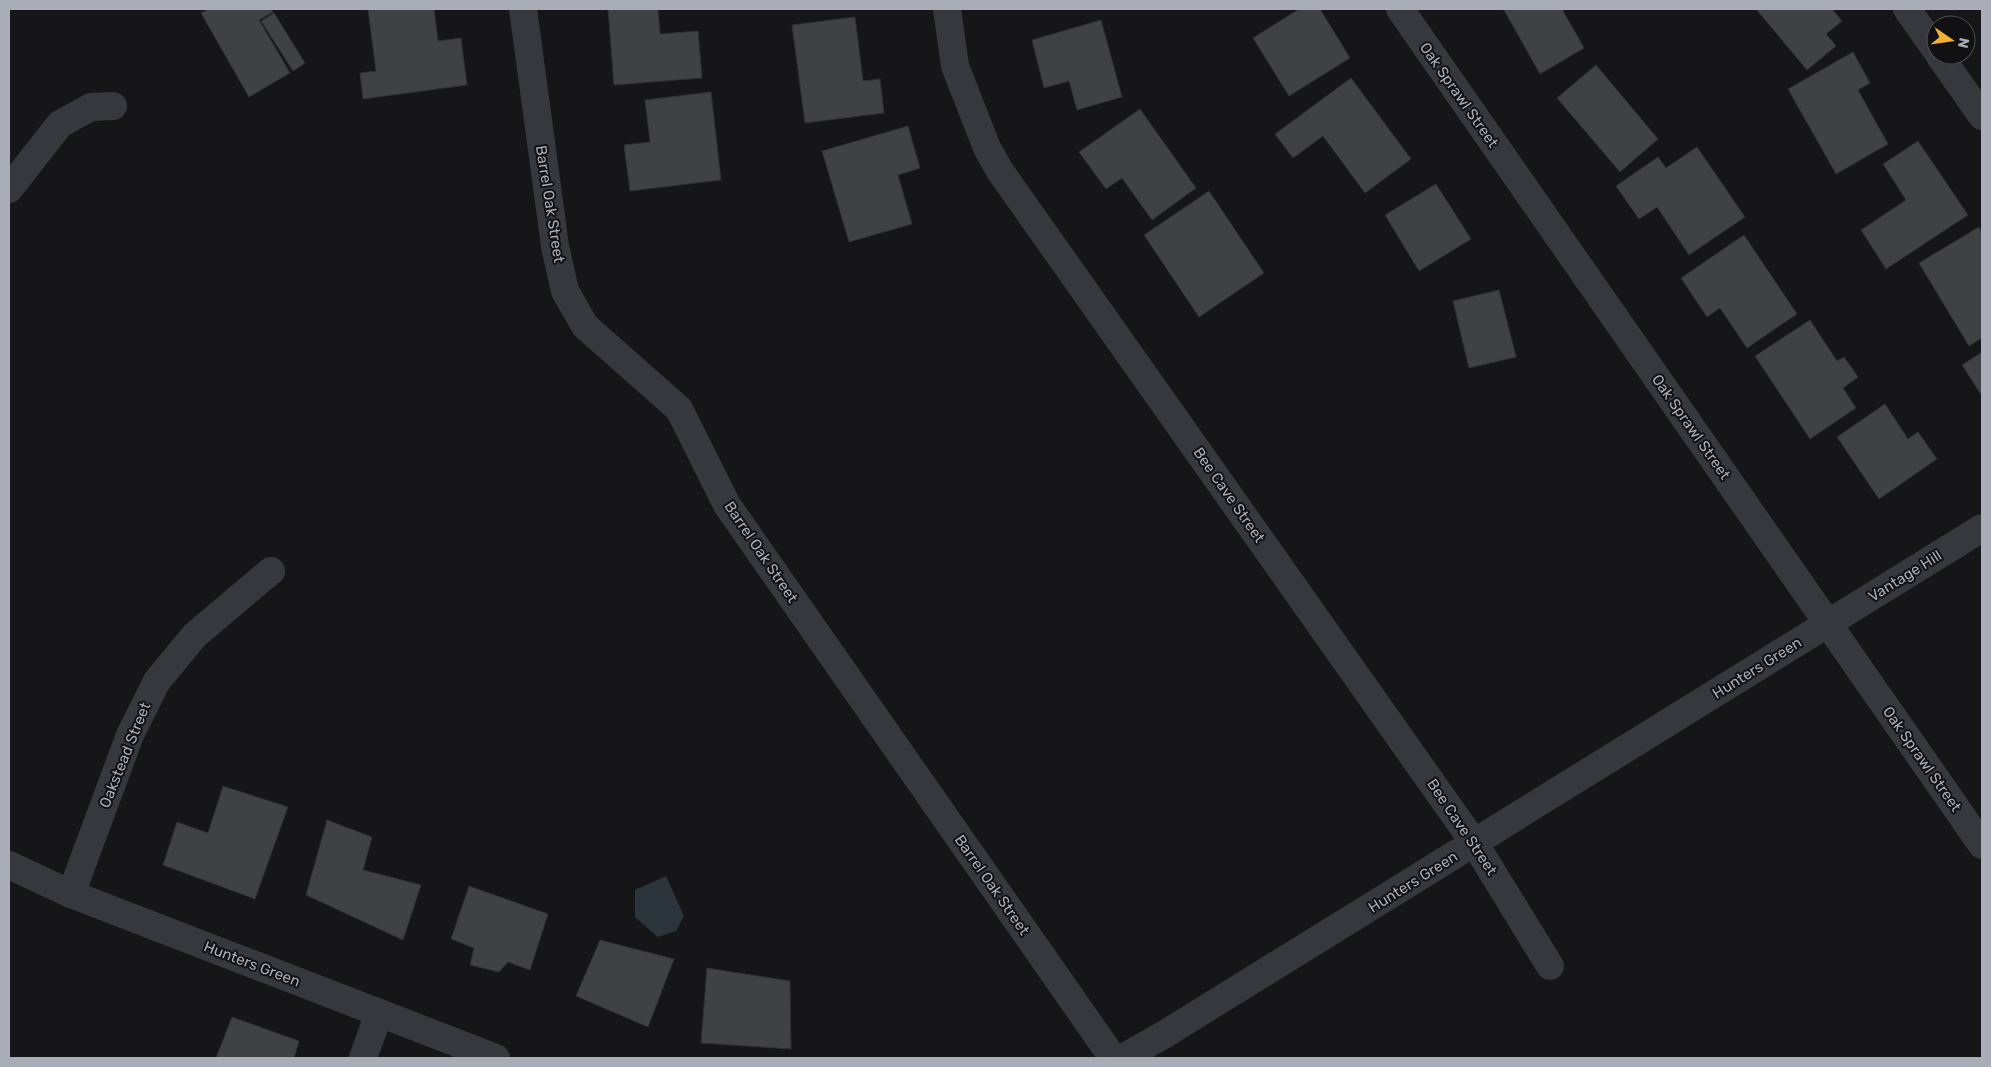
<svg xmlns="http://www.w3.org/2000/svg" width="1991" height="1067" viewBox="0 0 1991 1067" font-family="Rubik,sans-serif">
<rect width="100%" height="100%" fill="#161618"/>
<polygon fill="#2c353c" points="666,876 684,916 676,931 658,937 635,917 635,890"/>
<g fill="#404145" stroke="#303034">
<polygon points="209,9 271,9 273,12 259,20 290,73 249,97 201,13"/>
<polygon points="368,9 434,9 438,41 461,38 467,85 363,99 360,73 376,71"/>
<polygon points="608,9 658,9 660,34 698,31 702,78 614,85"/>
<polygon points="1299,9 1320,9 1350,58 1289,96 1253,38"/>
<polygon points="1506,9 1562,9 1584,48 1540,74 1504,10"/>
<polygon points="1756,9 1832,9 1842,21 1826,34 1836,46 1807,70"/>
<polygon points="274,13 305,63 293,71 261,21"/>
<polygon points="855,17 863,81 880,79 884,113 805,123 792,25"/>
<polygon points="1101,20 1122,97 1077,110 1069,81 1044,88 1032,40"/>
<polygon points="1853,52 1870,83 1858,90 1888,144 1836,174 1788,89"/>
<polygon points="1596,65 1658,139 1620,172 1557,98"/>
<polygon points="1351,78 1411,159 1365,193 1323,136 1293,158 1275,134"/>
<polygon points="711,92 721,180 630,191 624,145 650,142 645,100"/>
<polygon points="1140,109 1196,188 1152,220 1122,178 1106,189 1079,152"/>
<polygon points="908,126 920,168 898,175 912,224 849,242 822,151"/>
<polygon points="1918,141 1968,215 1886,269 1861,230 1906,200 1883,164"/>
<polygon points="1697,147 1745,217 1689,255 1657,207 1639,219 1616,186 1658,157 1666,168"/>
<polygon points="1436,184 1471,239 1419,271 1385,215"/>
<polygon points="1209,191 1264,273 1199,317 1144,235"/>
<polygon points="1979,227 1982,233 1982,338 1969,346 1919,263"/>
<polygon points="1744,235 1797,314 1747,348 1720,308 1707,317 1681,278"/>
<polygon points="1499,290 1516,357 1469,368 1453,301"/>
<polygon points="1810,320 1837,361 1844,357 1858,377 1843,388 1856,408 1810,439 1755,356"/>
<polygon points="1982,352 1982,396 1962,365"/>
<polygon points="1885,404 1908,439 1918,432 1937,459 1879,499 1837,437"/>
<polygon points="223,786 288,807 255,899 163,865 177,822 208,833"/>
<polygon points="327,820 372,837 363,870 421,885 403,940 306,895"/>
<polygon points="469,886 548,914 530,970 508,962 499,972 470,965 474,948 451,939"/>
<polygon points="600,940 674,959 648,1027 576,996"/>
<polygon points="707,968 790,981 791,1049 701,1043"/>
<polygon points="232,1017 299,1041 294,1058 216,1058"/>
</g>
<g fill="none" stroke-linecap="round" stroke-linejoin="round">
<g stroke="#37383d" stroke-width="28">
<polyline points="523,9 555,246 565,291 585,326 679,409 727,505 1113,1058"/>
<polyline points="947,9 955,66 987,148 1000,171 1475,844 1550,966"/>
<polyline points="1400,9 1982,845"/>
<polyline points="1907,9 1936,50"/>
<polyline points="1939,55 1982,116"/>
<polyline points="9,189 60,124 91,107 113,106"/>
<polyline points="9,865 71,894 496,1058"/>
<polyline points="71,894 130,735 157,681 195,635 271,571"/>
<polyline points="363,1058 379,1013"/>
<polyline points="1123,1058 1165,1034 1982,528"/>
</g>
</g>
<g text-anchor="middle" stroke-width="4" stroke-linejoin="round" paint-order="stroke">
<g font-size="15" fill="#a8adb8" stroke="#111113">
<text transform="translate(1459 95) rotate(55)" y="5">Oak Sprawl Street</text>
<text transform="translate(550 204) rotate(81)" y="5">Barrel Oak Street</text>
<text transform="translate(1691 427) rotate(55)" y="5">Oak Sprawl Street</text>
<text transform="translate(1229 495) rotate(55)" y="5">Bee Cave Street</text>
<text transform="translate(761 552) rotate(56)" y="5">Barrel Oak Street</text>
<text transform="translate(1905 576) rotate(-32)" y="5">Vantage Hill</text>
<text transform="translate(1757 668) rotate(-32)" y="5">Hunters Green</text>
<text transform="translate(125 755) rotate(-68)" y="5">Oakstead Street</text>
<text transform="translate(1922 759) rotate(55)" y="5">Oak Sprawl Street</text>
<text transform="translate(1462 827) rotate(56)" y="5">Bee Cave Street</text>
<text transform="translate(1413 882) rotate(-32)" y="5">Hunters Green</text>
<text transform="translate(992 885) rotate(55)" y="5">Barrel Oak Street</text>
<text transform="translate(252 964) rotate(21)" y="5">Hunters Green</text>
</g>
</g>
<rect width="1991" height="1067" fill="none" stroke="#a8adb8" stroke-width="20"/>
<g transform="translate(1951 40) rotate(103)"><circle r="24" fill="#111113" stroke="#4d4f55"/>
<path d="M0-4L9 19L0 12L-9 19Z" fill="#f2b134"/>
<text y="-8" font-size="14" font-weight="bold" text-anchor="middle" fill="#a8adb8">N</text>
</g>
</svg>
